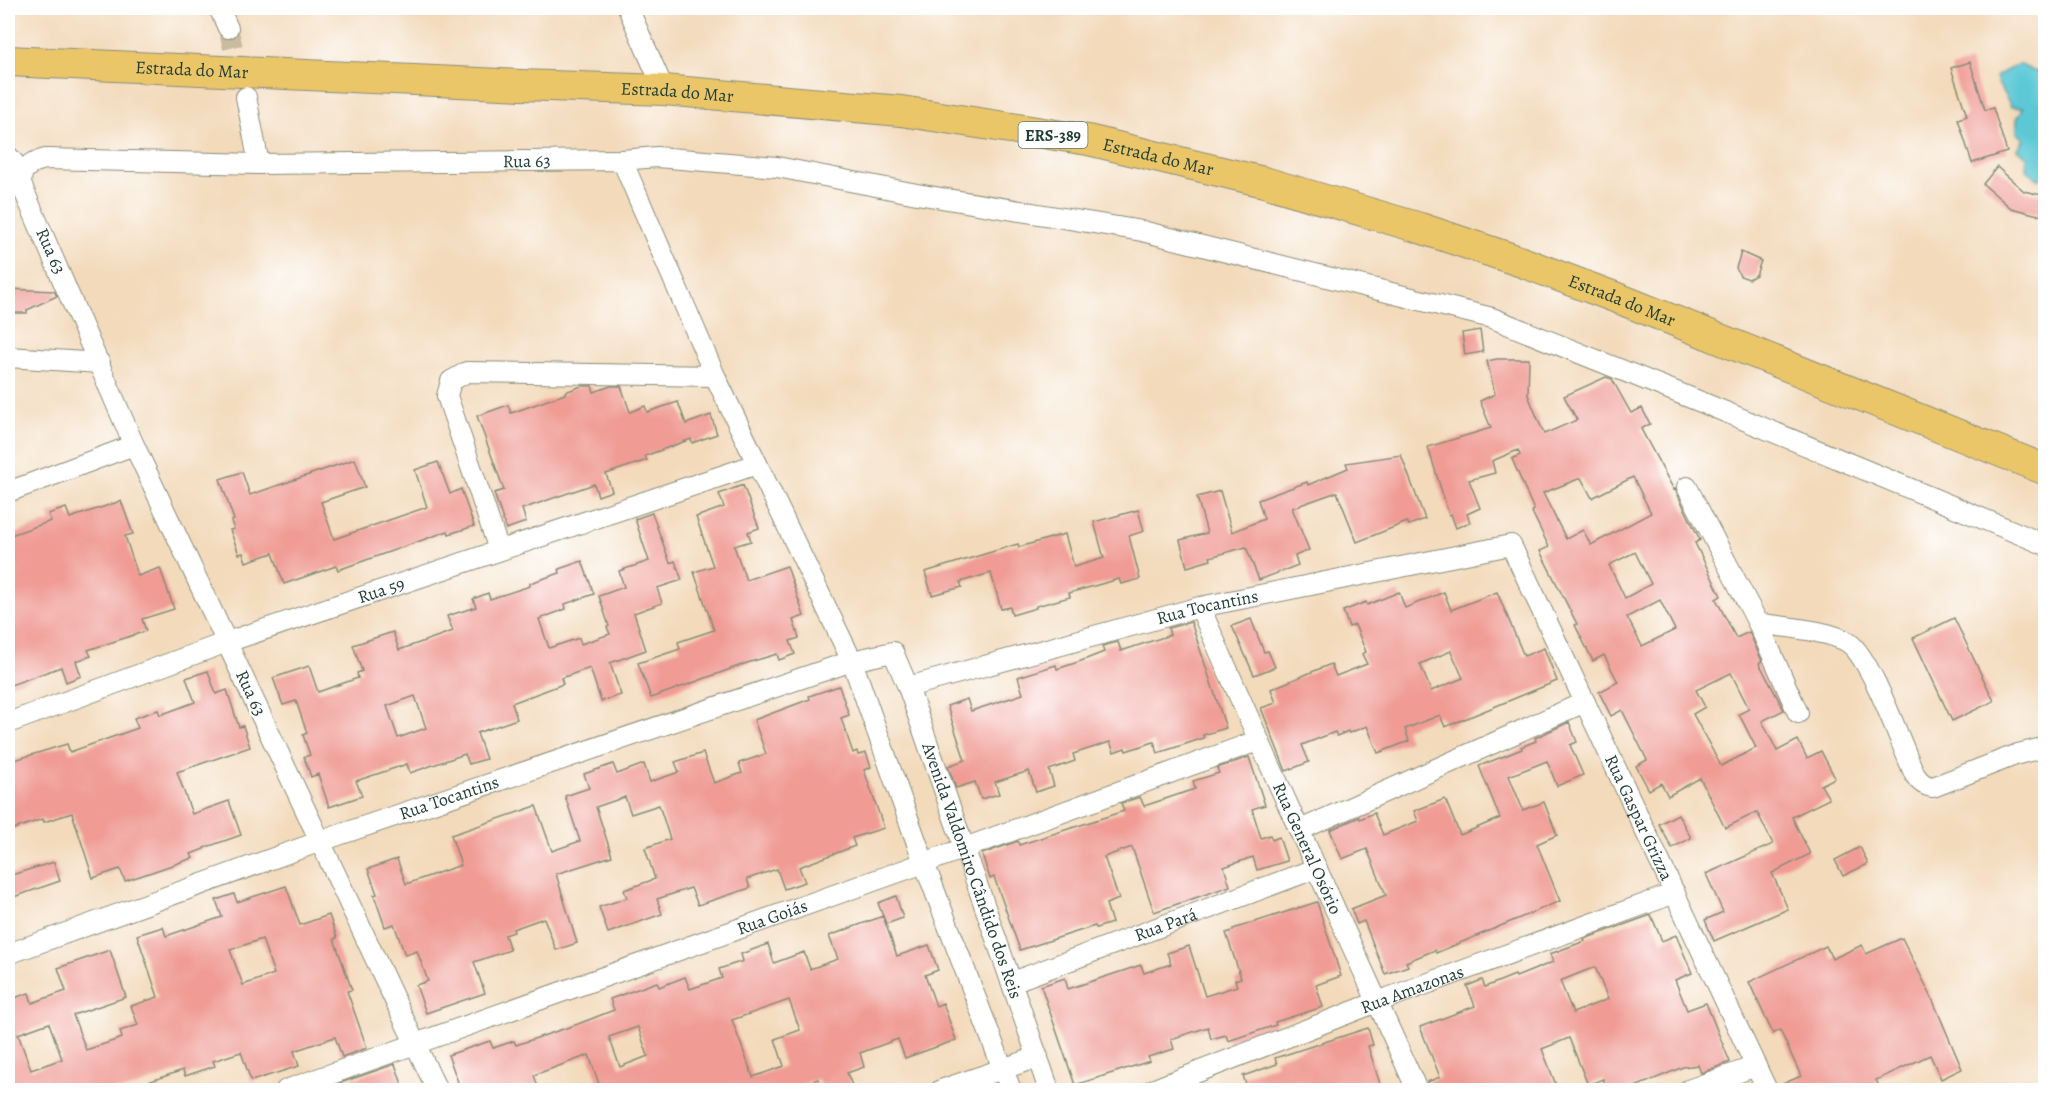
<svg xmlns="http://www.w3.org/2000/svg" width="2053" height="1098" viewBox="0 0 2053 1098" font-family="Alegreya,serif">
<rect width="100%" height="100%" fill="#fff"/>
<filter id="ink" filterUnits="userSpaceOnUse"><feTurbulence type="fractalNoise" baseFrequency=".0167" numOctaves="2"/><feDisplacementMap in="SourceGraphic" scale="12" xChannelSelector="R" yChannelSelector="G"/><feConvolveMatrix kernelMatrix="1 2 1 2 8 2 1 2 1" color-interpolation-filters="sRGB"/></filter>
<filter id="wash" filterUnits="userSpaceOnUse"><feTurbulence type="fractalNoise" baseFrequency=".008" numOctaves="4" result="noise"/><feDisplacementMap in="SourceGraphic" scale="24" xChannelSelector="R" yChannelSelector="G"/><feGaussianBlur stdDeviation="1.35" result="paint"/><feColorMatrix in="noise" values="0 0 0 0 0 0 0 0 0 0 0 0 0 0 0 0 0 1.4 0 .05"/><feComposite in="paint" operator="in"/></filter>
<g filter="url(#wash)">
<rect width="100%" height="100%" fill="#f3dabb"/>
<path fill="#5cc8d5" stroke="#3e8284" stroke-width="1.5" d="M2043 62 2046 63V179H2038L2026 170 2027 157 2018 149 2024 139 2017 132V119L2023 108 2011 107C2006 96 1998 88 1996 76L2019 64 2033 71 2039 70Z"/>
<g id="blocks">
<g fill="#f09c95" fill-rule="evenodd">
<polygon points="1970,62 1985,110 1993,108 2007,152 1972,163 1958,119 1967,116 1951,68"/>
<polygon points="1997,167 2024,191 2046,196 2046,217 2011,208 1983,184"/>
<polygon points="1741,252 1761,261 1756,275 1749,279 1740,276 1736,268"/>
<polygon points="8,289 54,291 57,296 27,310 27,313 8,313"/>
<polygon points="1480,330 1483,352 1465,355 1462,333"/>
<path d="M1497 359H1529L1528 395 1544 434 1577 420 1564 396 1606 377 1612 379 1631 413 1642 408 1650 424 1641 429 1674 490 1675 489 1700 540 1695 543 1721 596 1716 599 1736 638 1749 632 1762 661 1759 663 1784 710 1762 721 1777 751 1798 740 1807 758 1821 751 1835 778 1821 785 1829 799 1792 817 1810 854 1772 873 1788 909 1714 941 1705 920 1723 912 1706 874 1773 844 1757 812 1725 828 1700 778 1668 796 1661 783 1649 790 1636 766 1647 760 1622 710 1611 716 1599 692 1618 682 1604 655 1593 661 1575 625 1577 624 1540 551 1549 547 1532 512 1534 510 1512 459 1520 455 1518 450 1492 461 1495 473 1469 480 1480 508 1467 514 1470 522 1456 528 1451 514 1449 515 1428 447 1491 428 1480 401 1495 394 1487 361ZM1633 477 1651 513 1591 545 1583 530 1566 539 1543 493 1581 478 1592 498ZM1635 552 1651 584 1625 598 1609 565ZM1660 600 1675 630 1642 646 1627 617ZM1731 673 1749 709 1739 714 1756 748 1721 766 1693 714 1705 707 1696 690Z"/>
<polygon points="582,386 592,386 594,392 611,386 621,386 630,412 645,406 647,412 678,402 686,424 711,415 717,434 692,443 691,439 645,456 647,460 606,474 612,491 598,496 594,484 522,509 526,522 506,529 494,493 504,490 477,416 508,405 511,413 565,394 565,392"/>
<polygon points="1401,455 1425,519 1409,525 1407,522 1357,542 1337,492 1292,508 1309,550 1295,556 1298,565 1259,580 1246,547 1210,557 1211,560 1187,567 1180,540 1207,533 1197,497 1220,491 1232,532 1264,519 1258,500 1307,482 1308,485 1348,468 1346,463"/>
<polygon points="355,459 365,487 321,502 334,539 427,507 415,470 438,462 450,494 461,489 474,526 449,534 448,531 338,570 336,566 284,584 273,553 246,562 243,553 239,554 230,530 234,529 231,521 234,520 220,479 242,472 250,495"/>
<polygon points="743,485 759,528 748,532 751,541 734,546 746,580 787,566 804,616 793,620 799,638 790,641 795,654 779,660 777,654 747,663 651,698 638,663 680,649 678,642 714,630 694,572 713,566 696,517 724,507 719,494"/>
<polygon points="121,501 133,534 125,536 138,576 160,568 174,609 142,619 146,631 88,650 91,656 76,661 81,676 66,682 61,667 8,686 8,536 51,521 48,514 66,508 70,518"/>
<polygon points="1138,510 1144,531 1129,536 1140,579 1121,584 1119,579 1069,593 1070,597 1036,606 1036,608 1012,615 1010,607 1001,609 991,573 960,582 962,587 932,595 925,572 1018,544 1019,547 1065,534 1074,567 1104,558 1094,522"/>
<path d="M652 513 670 563 675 561 682 580 657 588 662 603 634 613 646 650 610 663 621 695 601 701 590 668 561 678 563 684 512 703 517 719 477 733 486 759 469 764 465 754 410 773 407 764 356 781 362 796 329 807 318 774 311 777 304 757 310 755 303 735 307 733 296 701 283 705 273 678 309 666 318 692 358 678 357 673 362 671 353 645 393 632 399 650 453 631 447 616 476 607 473 599 488 593 490 599 530 586V583L560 573 559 569 582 561 594 594 565 604 566 609 539 619 549 648 579 638 581 644 610 634 607 627 609 626 599 596 624 587 619 571 649 561 635 519ZM415 696 426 728 398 738 387 706Z"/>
<path d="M1399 592 1405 608 1444 592 1451 610 1497 592 1524 656 1544 648 1557 681 1445 727 1440 715 1405 729 1409 741 1378 753 1367 726 1349 733 1348 731 1337 736 1335 732 1302 745 1309 762 1286 771 1261 708 1276 703 1271 689 1331 664 1336 676 1367 664 1362 654 1366 652 1355 625 1349 627 1343 611 1366 602 1367 605ZM1451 651 1463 678 1431 691 1420 664Z"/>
<polygon points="1954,618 1994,701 1952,721 1913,638"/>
<polygon points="1251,619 1264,652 1268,651 1275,667 1254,675 1232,626"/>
<polygon points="1191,622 1226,728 1203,735 1204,738 1158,753 1154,742 1126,751 1125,748 1114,752 1110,742 1073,754 1075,761 1049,770 1054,786 1036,792 1029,771 995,782 999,794 981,799 975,782 956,788 948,766 965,760 947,706 967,699 971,711 1023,694 1018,677 1056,665 1057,669 1081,661 1104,652 1102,646 1118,642 1121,651 1170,635 1168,628"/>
<polygon points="208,671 216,694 227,690 239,727 243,726 250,747 177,772 192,814 229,801 241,835 204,848 204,849 191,854 193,858 125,881 120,869 93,878 72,813 44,822 43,819 8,831 8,762 67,744 70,752 138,728 134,718 158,710 160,715 195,702 186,678"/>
<polygon points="839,686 849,715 841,718 853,753 857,751 858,755 866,753 871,767 864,770 884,828 852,838 855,846 799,867 805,882 784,889 777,869 747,879 750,888 698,905 691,888 657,899 662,914 608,933 599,907 627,898 624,890 655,879 645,848 670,839 659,805 631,814 625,797 596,807 612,856 556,874 577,943 556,950 544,918 513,929 514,932 505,935 510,950 474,962 485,993 426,1013 416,985 428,981 417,951 405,955 394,924 385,927 374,895 377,894 368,869 397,859 406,884 461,865 451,835 536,806 552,851 580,841 565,796 589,788 584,774 613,764 617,774 644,764 650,782 679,772 675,762 703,753 714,783 742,773 739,763 766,754 754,720 810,699 809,696"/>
<polygon points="1569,722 1577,742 1570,745 1583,775 1557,786 1547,761 1509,776 1523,810 1544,802 1557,835 1537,844 1560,901 1436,953 1435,950 1406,962 1408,966 1385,974 1364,921 1357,924 1351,909 1386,895 1367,849 1342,859 1330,830 1359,817 1360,819 1374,813 1383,835 1418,821 1414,811 1445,799 1460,835 1500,818 1479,766 1522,749 1521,747 1536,741 1535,738"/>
<polygon points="1249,757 1265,805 1252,809 1261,838 1270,835 1272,840 1279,837 1287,861 1257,870 1253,857 1224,867 1230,886 1154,912 1132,847 1104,857 1119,899 1106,904 1112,923 1096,928 1095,926 1020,950 994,877 990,879 982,854 1018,841 1019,845 1124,811 1121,803 1140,797 1144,806 1195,789 1193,781 1219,773 1217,768"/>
<polygon points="1678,814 1691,838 1672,848 1659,824"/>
<polygon points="1860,847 1868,864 1843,876 1835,860"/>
<polygon points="54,862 60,881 8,899 8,876"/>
<path d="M286 886 300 925 329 915 337 938 334 939 352 990 347 991 367 1048 342 1057 335 1037 294 1051 299 1066 251 1081 241 1052 213 1061 215 1066 185 1076 183 1070 125 1090H8V1000L29 993 32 1003 66 991 58 968 110 950 126 997 73 1015 86 1050 122 1038 120 1031 138 1025 131 1006 158 997 137 935 163 927 166 936 222 917 216 900 234 894 237 902ZM262 939 274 974 243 985 230 950ZM49 1023 62 1059 31 1070 18 1034Z"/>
<polygon points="896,896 903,918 886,924 878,903"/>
<polygon points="1317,902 1341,976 1316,985 1323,1007 1275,1022 1276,1025 1228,1041 1226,1035 1211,1039 1208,1027 1171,1039 1174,1049 1148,1057 1150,1061 1075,1085 1041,986 1065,978 1068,989 1141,965 1144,973 1171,964 1167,953 1189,946 1205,996 1237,986 1235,980 1241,978 1226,933 1233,931 1233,929"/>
<path d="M1651 915 1662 941 1676 935 1692 973 1675 980 1687 1010 1706 1003 1730 1062 1701 1073 1698 1065 1683 1067 1628 1090H1608L1603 1079 1588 1085 1569 1038 1542 1049 1558 1090H1429L1427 1082 1440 1077 1420 1027 1475 1006 1467 986 1482 980 1485 987 1515 975 1516 977 1553 962 1550 954 1585 941 1584 939ZM1595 967 1608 999 1573 1013 1560 981Z"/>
<path d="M883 916 897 956 929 945 938 970 925 975 936 1006 943 1003 956 1040 905 1058 898 1039 860 1053 864 1067 847 1073 854 1090H822L818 1079 787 1090H601L589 1055 534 1075 539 1090H461L448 1055 490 1041 493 1048 514 1041 516 1045 578 1024 614 1010 610 999 657 982 659 987 685 977 690 989 722 978 719 969 743 961 741 954 768 944 774 963 804 952 810 969 838 959 829 936ZM789 1000 800 1030 775 1039 784 1066 753 1077 732 1020ZM638 1027 648 1056 620 1067 609 1037Z"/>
<polygon points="1902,938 1931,996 1962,1069 1941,1079 1930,1055 1876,1080 1881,1090 1779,1090 1778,1086 1801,1076 1780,1030 1773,1034 1749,982 1826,946 1832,959 1862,945 1866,954"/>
<polygon points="1368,1028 1373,1045 1368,1046 1382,1090 1248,1090 1243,1076 1277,1064 1275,1058"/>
<polygon points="395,1064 404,1090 320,1090"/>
</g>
</g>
</g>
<g filter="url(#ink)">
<use href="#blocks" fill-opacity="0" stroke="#898c78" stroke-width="1.5"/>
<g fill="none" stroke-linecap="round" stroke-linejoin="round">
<polyline stroke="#c9bba0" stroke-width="20" stroke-dasharray="20 10" stroke-linecap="butt" points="228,28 242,83"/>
<defs>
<g id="minor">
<polyline points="219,8 228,28"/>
<polyline points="628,8 664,90"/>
<polyline points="246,97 259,164"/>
<polyline points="8,156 22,172"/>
<polyline points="622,160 657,157 777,167 917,194 1142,231 1492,318 1706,404 2046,545"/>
<polyline points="8,357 100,363"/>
<polyline points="1687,487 1758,623 1798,713"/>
<polyline points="8,492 134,445"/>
<polyline points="499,550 447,396 451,381 467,372 715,376 852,661 924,863 1011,1090"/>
<path id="s1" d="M1200 607C1270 769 1345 929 1417 1090"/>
<path d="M1758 623C1781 627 1830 630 1849 643 1872 660 1901 745 1915 775 1920 782 1924 786 1933 787L2018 754 2046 747"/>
<path id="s2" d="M908 687 1200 607 1511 545 1767 1090"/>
<path id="s3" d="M8 723 227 642 757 464"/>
<polyline points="1300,830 1585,702"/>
<path id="s4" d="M8 954 321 841 852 661 893 652 908 687 1049 1090"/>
<path id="s5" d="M1012 982 1317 868"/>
<path id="s6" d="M286 1090 924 863 1257 741"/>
<path id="s7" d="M437 1090 134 445 21 184 22 172 32 163 45 159 259 164 622 160 715 376"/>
<polyline points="941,1090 1038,1057"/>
<path id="s8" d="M1152 1090 1377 1002 1675 893"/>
<polyline points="1688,1090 1756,1066"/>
</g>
<g id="primary">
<path id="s9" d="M8 61 521 85 664 90 901 111 1088 140 1264 182 1420 228 1519 261 1625 301 2046 470"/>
</g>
</defs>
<use href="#minor" stroke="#898c78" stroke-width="22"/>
<use href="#primary" stroke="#898c78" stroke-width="32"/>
<use href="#minor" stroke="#fff" stroke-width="20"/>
<use href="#primary" stroke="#ebc669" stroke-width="30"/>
</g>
</g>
<g text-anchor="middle" stroke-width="5" stroke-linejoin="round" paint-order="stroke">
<rect fill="#fff" stroke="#627771" stroke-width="1.5" x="1018.5" y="122" width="69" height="26" rx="4.5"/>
<g font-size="16" font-weight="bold" fill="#1f3d34">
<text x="1053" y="141">ERS-389</text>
</g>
<g font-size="18" fill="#1f3d34" stroke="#fff">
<text dy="6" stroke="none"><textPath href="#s9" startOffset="184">Estrada do Mar</textPath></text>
<text dy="6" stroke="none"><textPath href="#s9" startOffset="670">Estrada do Mar</textPath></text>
<text dy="6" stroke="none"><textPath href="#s9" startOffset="1156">Estrada do Mar</textPath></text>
<text dy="6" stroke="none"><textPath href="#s7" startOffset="1518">Rua 63</textPath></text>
<text transform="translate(51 251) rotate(66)" y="6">Rua 63</text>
<text dy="6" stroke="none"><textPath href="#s9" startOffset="1642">Estrada do Mar</textPath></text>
<text dy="6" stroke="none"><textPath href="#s3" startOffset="396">Rua 59</textPath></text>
<text dy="6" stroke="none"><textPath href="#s2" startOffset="310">Rua Tocantins</textPath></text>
<text transform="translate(251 693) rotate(65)" y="6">Rua 63</text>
<text dy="6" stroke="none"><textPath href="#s4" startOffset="468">Rua Tocantins</textPath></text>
<text dy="6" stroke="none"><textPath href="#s2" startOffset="921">Rua Gaspar Grizza</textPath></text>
<text dy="6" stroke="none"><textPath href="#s1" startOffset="264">Rua General Osório</textPath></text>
<text dy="6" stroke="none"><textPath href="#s4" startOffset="1168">Avenida Valdomiro Cândido dos Reis</textPath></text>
<text dy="6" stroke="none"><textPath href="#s6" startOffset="516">Rua Goiás</textPath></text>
<text dy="6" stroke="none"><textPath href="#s5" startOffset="164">Rua Pará</textPath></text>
<text dy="6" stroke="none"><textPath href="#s8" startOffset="279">Rua Amazonas</textPath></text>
</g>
</g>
<rect width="2053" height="1098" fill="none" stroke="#fff" stroke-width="30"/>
</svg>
